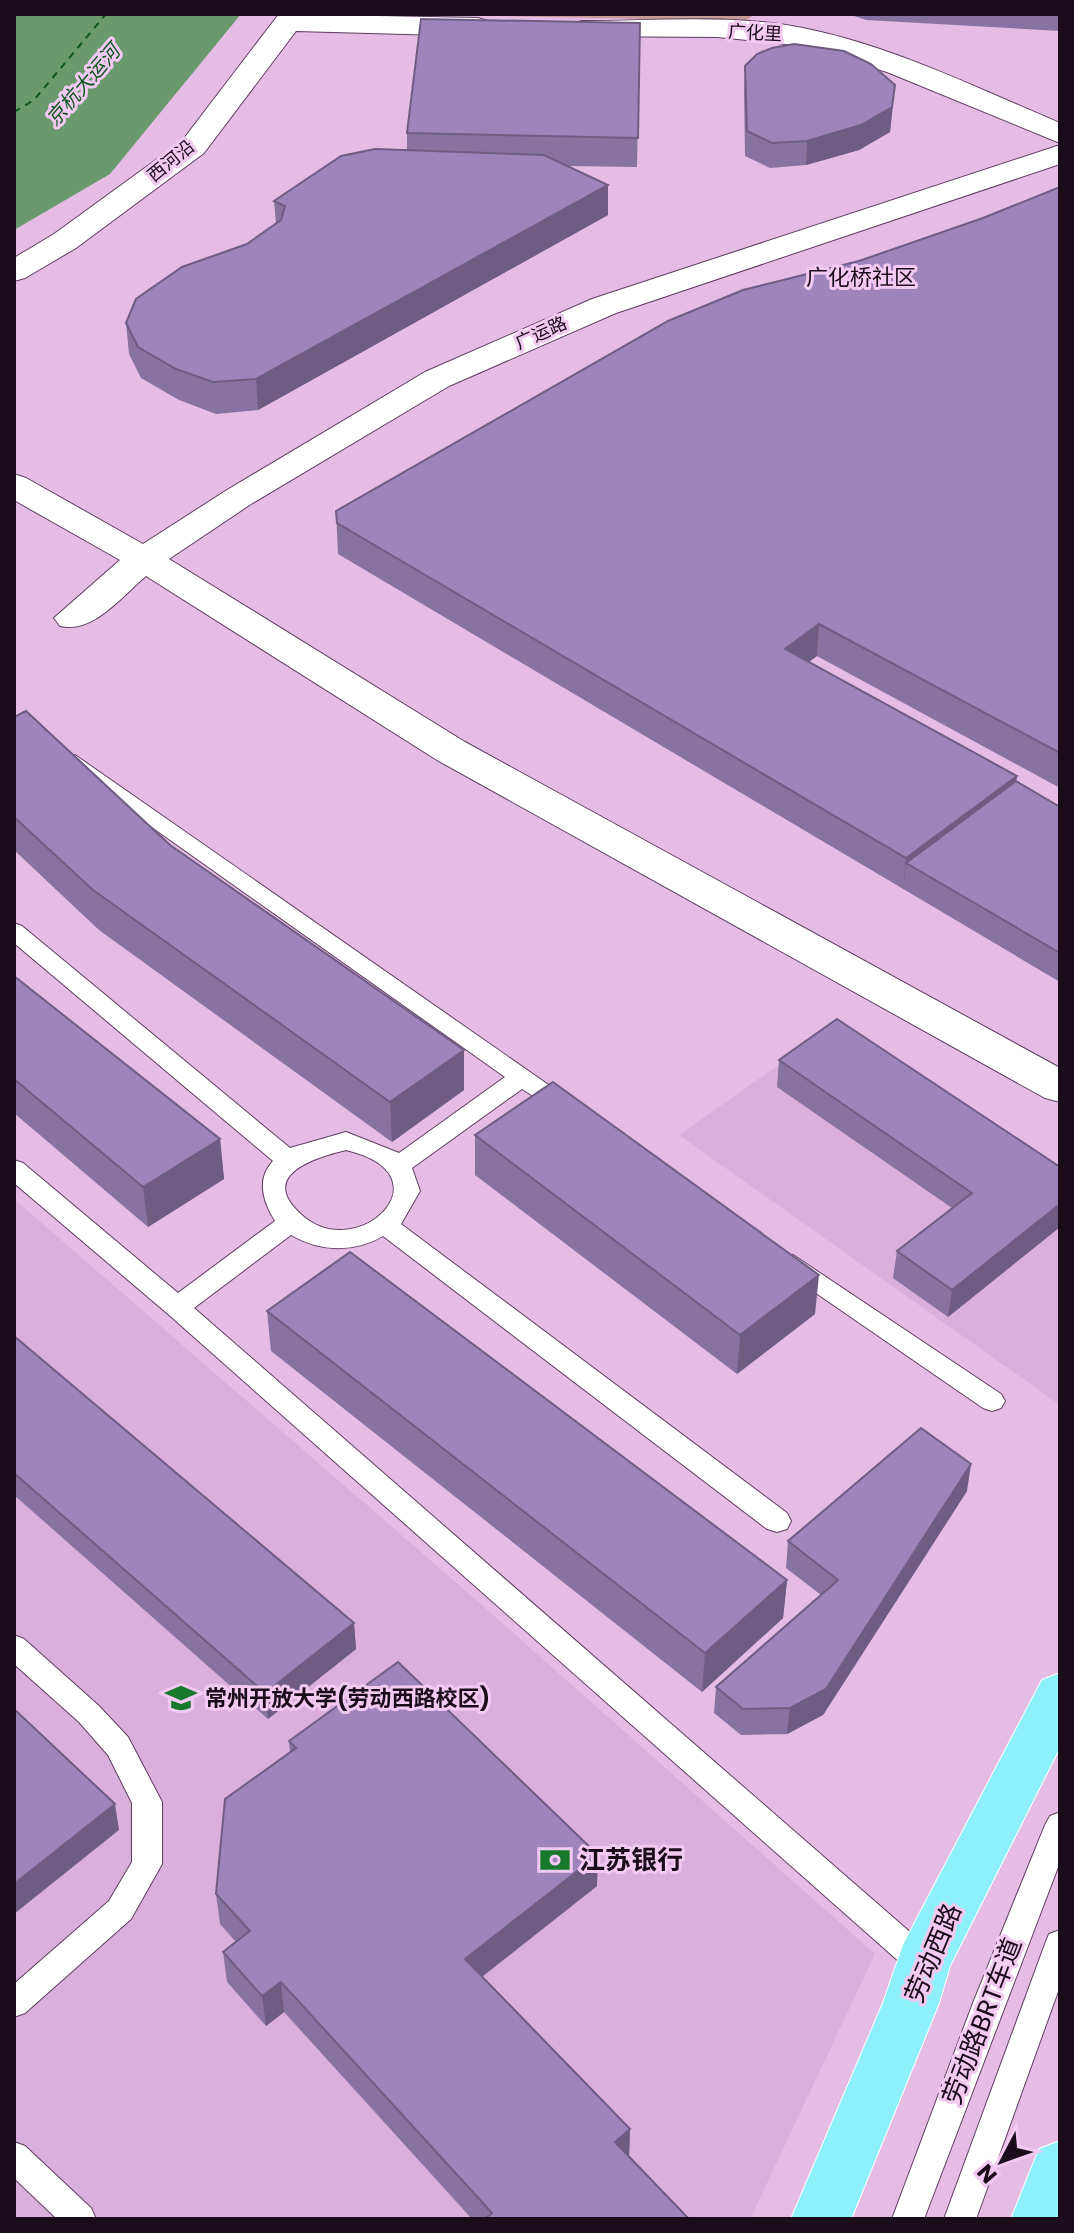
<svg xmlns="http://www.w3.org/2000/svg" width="1074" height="2233" viewBox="0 0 1074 2233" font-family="Poppins,'Noto Sans SC',sans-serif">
<rect width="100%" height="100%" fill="#e4bce4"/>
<g fill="#daafdb">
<polygon points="827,1031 1060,1185 1060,1405 679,1135"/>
<polygon points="14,1199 475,1599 875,1954 750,2219 14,2219"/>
</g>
<polygon fill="#c79c97" points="390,14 755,14 745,21"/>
<polygon fill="#69996c" points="14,14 241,14 110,174 14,230"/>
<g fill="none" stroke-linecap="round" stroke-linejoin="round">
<polyline stroke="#0d571c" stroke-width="2" stroke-dasharray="7 6" stroke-linecap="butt" points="14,112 34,100 106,14"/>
<defs>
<g id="service">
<path d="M75 755 573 1102 577 1108 573 1114 565 1116 522 1089 412 1168 420 1191 401 1224 787 1513 791 1521 787 1529 777 1532 767 1529 383 1236C354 1253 320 1252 291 1235L194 1308 934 1953 938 1963 934 1973 923 1977 912 1973 168 1314 14 1183V1160L23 1163 178 1293 275 1221C263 1202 256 1179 273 1161L14 943V923L22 926 290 1148 346 1132 399 1153 505 1077 67 767 64 762ZM346 1150C451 1175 358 1264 303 1216 256 1176 313 1158 346 1150Z"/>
<polygon points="793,1255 1001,1394 1005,1401 1001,1408 992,1411 983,1408 784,1271 780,1264 784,1257"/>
<polygon points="14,1635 24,1639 99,1706 128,1737 162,1802 162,1864 131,1919 25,2013 14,2017 14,1984 109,1901 132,1862 132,1803 108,1755 79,1722 14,1664"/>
<polygon points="1060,1812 1060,1862 924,2219 892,2219 973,2003 1045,1825 1050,1816"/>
<polygon points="1060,1930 1060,1986 976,2219 944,2219 1045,1944 1049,1934"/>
<polygon points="14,2142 25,2146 91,2208 96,2219 57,2219 14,2178"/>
</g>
<g id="minor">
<polygon points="279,14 478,18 488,21 492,27 488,33 478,36 296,31 204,153 76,248 25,278 14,281 14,258 54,234 182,141"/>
<path d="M582 21C645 21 709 16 772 23 873 36 967 84 1060 123V143L887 72 796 45 718 37 572 36 568 30 572 24Z"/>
<path d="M1060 145V164L616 313 449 386 251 504 169 559 465 742 1060 1068V1102L1045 1098 437 760 146 576C122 596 93 634 60 626L54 618 120 560 14 500V474L26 478 143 544 227 490 425 372 592 299Z"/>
</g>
<g id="primary">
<polygon points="1060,1673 1060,1747 950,1966 939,2003 851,2219 791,2219 883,2003 903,1945 1042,1680"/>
<polygon points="1060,2141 1060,2219 1011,2219 1039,2149"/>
</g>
</defs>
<use href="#service" stroke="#5f3d60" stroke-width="2"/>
<use href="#minor" stroke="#5f3d60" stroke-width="2"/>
<use href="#primary" stroke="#fff" stroke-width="2"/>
<use href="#service" fill="#fff" fill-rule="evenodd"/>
<use href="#minor" fill="#fff" fill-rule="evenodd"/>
<use href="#primary" fill="#8ef0fb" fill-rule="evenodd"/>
</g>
<g fill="#8872a1">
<polygon points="848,14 1060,14 1060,31 866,20"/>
<polygon points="640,23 637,167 567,166 608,215 258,410 216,414 179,400 141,378 129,354 126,323 276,224 274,201 407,150 407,133"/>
<polygon points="745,66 895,85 890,132 859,150 806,165 770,168 745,156 744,90"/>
<polygon points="1060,187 1060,788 817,656 809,662 1017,776 1016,781 1060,807 1060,982 338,554 336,511 859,261 983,218"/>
<polygon points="14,717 170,845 464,1090 392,1142 99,930 14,850"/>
<polygon points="14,976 220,1139 224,1179 148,1227 14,1113"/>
<polygon points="779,1060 1060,1167 1060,1227 948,1317 893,1278 897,1251 952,1208 777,1087"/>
<polygon points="475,1135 815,1314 737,1374 475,1175"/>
<polygon points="267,1311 787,1580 783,1618 702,1692 271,1351"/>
<polygon points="14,1336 354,1623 356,1649 268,1719 14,1495"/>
<polygon points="967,1491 823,1715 787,1734 741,1735 714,1713 716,1687 821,1595 786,1568 788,1541"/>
<polygon points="289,1741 597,1886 482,1977 630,2129 629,2156 689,2219 472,2219 284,2012 266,2026 227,1982 223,1952 236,1942 220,1924 216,1894 290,1752"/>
</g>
<g fill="#6f5c83">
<polygon points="895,85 890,132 859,150 806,165 807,141"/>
<polygon points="608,185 608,215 258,410 256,379"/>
<polygon points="819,624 817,656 783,681 785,649"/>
<polygon points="1017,776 1012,808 906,863 903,890 906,858"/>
<polygon points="464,1050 464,1090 392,1142 390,1102"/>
<polygon points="220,1139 224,1179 148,1227 143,1187"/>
<polygon points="1060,1204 1060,1227 948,1317 952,1290"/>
<polygon points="819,1275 815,1314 737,1374 740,1335"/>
<polygon points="971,1464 967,1491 823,1715 787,1734 790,1708"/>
<polygon points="787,1580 783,1618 702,1692 705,1653"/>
<polygon points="354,1623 356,1649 268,1719 265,1693"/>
<polygon points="115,1804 119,1830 14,1914 14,1884"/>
<polygon points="598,1855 597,1886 466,1989 465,1959"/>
<polygon points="281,1982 284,2012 266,2026 262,1996"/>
<polygon points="630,2129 629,2159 615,2142"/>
</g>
<g fill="#9e84bb" stroke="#6f5c83" stroke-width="2">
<polygon points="421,19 640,23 638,138 407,133"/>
<polygon points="794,44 844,51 871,64 895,85 892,107 861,125 807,141 772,143 747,131 745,66 757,54 772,48"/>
<polygon points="375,149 544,155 608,185 256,379 213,382 176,369 138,347 126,323 136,299 182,267 247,244 281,220 285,206 274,201 341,156"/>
<polygon points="1060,187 1060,753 819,624 785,649 1017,776 906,858 337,523 336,511 668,321 743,290 859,261 983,218"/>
<polygon points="26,711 170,845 464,1050 390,1102 93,890 14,817 14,717"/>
<polygon points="1016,781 1060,807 1060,953 906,863"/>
<polygon points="14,976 220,1139 143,1187 14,1079"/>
<polygon points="837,1019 1060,1167 1060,1204 952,1290 897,1251 972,1193 779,1060"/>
<polygon points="553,1082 819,1275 740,1335 475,1135"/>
<polygon points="350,1252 787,1580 705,1653 267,1311"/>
<polygon points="14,1336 354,1623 265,1693 14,1473"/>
<polygon points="921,1428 971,1464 826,1689 790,1708 743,1709 716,1687 838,1580 788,1541"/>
<polygon points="398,1662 598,1855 465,1959 630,2129 615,2142 689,2219 485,2219 492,2213 281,1982 262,1996 223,1952 250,1931 216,1894 225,1799 296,1748 289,1741"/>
<polygon points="14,1709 115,1804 14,1884"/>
</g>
<defs>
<symbol id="university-bare" viewBox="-9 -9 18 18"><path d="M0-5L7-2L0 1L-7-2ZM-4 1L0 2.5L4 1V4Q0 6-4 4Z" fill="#17792b" stroke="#f1c9f1" stroke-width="2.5" paint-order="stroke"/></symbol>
<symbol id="bank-bare" viewBox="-9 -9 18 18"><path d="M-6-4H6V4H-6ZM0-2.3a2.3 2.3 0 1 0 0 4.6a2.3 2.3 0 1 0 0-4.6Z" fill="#17792b" stroke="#f1c9f1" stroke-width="2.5" paint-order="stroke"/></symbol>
</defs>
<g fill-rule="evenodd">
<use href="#university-bare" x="159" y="1676" width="44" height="44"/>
<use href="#bank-bare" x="533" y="1838" width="44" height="44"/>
</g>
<g text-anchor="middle" stroke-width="6" stroke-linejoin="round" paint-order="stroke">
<g font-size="18" fill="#1a0c1a" stroke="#f1c9f1">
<text transform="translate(755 33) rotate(3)" y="6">广化里</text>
<text transform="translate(171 161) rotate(-39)" y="6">西河沿</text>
<text transform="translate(541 333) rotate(-24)" y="6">广运路</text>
</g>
<g font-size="20" font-style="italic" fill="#0d571c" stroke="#f1c9f1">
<text transform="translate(83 85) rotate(-49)" y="7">京杭大运河</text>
</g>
<g font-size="22" fill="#1a0c1a" stroke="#f1c9f1">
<text x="861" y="285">广化桥社区</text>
</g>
<g font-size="22" font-weight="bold" fill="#1a0c1a" stroke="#f1c9f1" text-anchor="start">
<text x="205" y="1706">常州开放大学(劳动西路校区)</text>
</g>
<g font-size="26" font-weight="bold" fill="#1a0c1a" stroke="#f1c9f1" text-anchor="start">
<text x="579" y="1869">江苏银行</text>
</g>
<g font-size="26" fill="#1a0c1a" stroke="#f1c9f1">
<text transform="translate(933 1953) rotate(-67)" y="9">劳动西路</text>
<text transform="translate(982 2021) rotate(-69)" y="9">劳动路BRT车道</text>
</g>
</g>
<rect width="1074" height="2233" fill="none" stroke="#1a0c1a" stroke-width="32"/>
<g transform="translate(1002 2161) rotate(229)" stroke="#f1c9f1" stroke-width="6" paint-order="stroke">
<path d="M0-6L14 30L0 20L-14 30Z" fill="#1a0c1a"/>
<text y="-12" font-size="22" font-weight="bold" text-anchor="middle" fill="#1a0c1a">N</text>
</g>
</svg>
